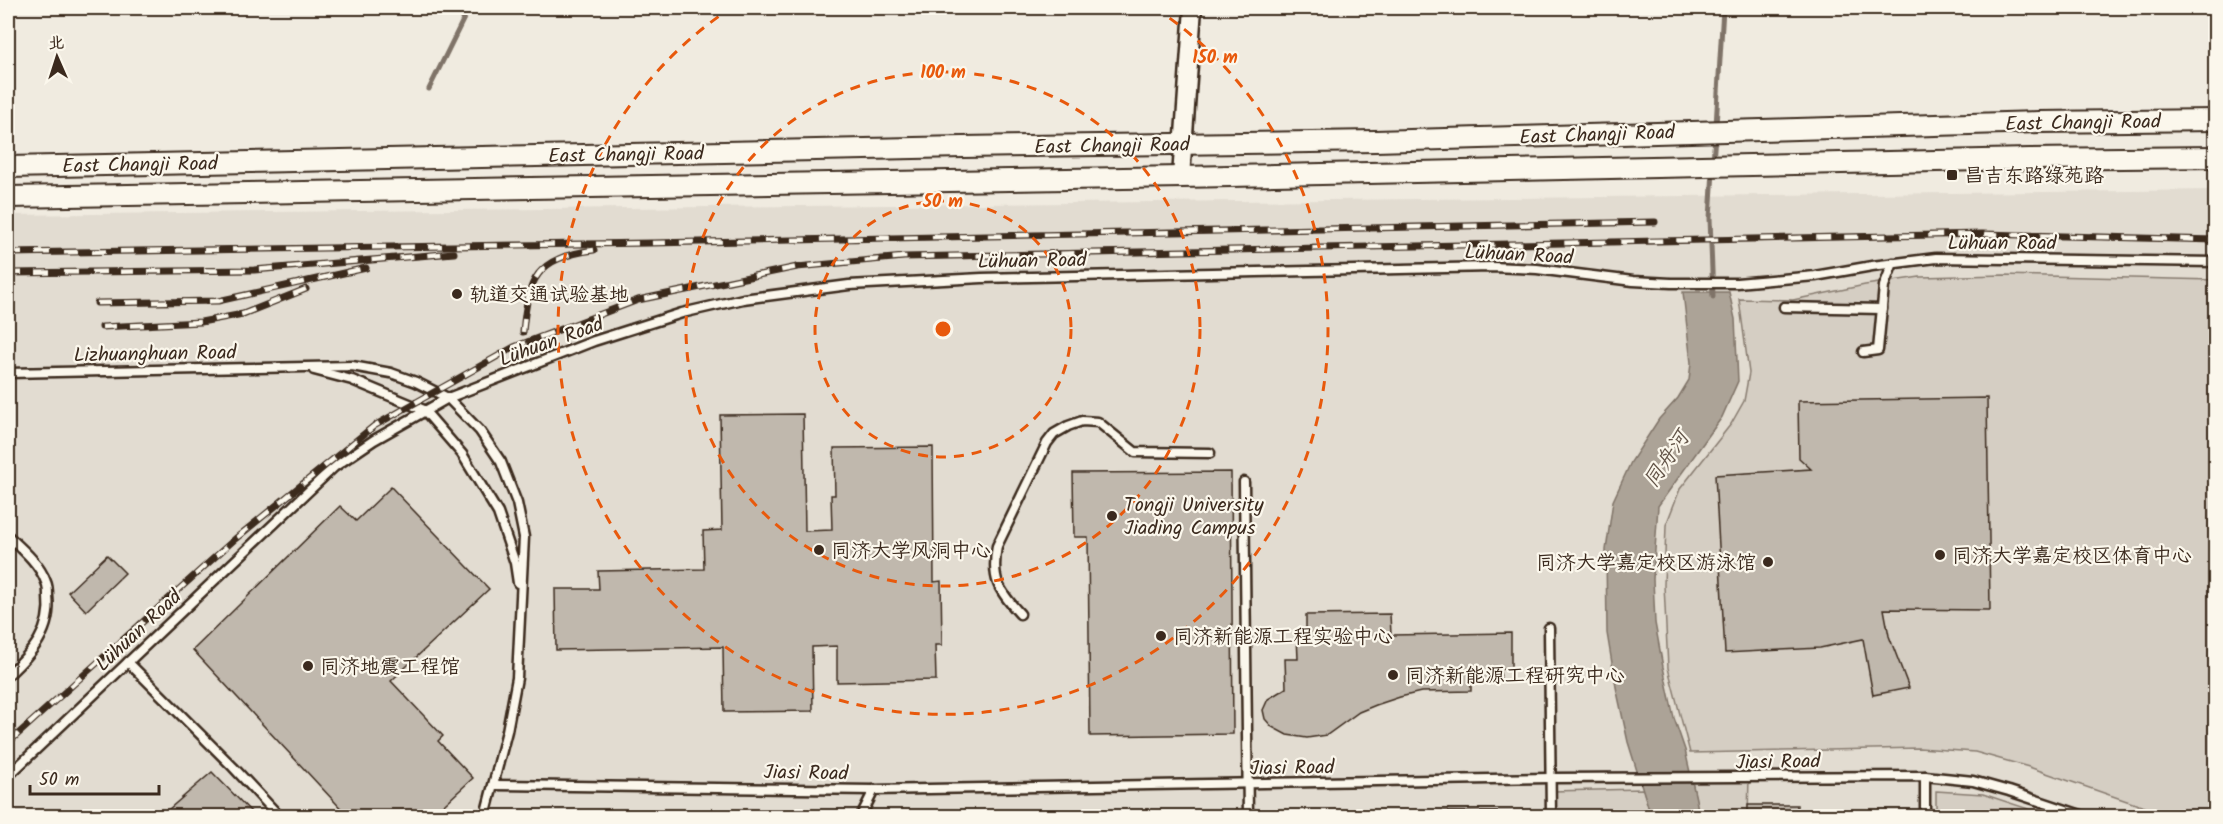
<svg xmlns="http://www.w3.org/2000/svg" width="2223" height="824" viewBox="0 0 2223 824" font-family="Kalam,'LXGW WenKai TC',sans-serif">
<rect width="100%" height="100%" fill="#f0ebe0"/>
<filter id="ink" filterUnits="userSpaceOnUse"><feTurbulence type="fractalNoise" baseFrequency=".0167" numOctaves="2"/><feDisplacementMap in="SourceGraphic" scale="12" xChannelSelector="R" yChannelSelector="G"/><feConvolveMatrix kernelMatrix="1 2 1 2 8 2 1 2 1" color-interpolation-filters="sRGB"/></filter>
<g filter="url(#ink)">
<polygon fill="#e2dcd1" points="2215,190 2215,816 8,816 8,215"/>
<g fill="#d5cec3" stroke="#887c70" stroke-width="1.5">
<polygon points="2004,275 2215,280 2215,816 2170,816 2029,767 1975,752 1919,748 1690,753 1668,668 1664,585 1666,525 1680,489 1731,424 1744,401 1749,373 1739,299 1793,300 1865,285 1920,277"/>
<polygon points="1691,778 1749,778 1748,816 1699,816"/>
<polygon points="1643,789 1651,816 1551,816 1551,791"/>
<polygon points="1936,791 1983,794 2049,816 1936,816"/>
</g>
<polygon fill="#aca397" stroke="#7f7367" stroke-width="1.5" points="1683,292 1729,292 1735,319 1738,381 1722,417 1658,506 1653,579 1655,623 1663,667 1674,718 1685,750 1696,799 1699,816 1651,816 1628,742 1616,687 1607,633 1606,550 1613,501 1631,462 1659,419 1678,398 1689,380 1691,363"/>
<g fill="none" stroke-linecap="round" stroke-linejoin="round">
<g stroke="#7f7367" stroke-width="5">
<polyline points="429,89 469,8"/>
<polyline points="1716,126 1723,8"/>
<polyline points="1713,162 1715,135"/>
<polyline points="1713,297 1710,218 1713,171"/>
</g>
</g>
<g fill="#c0b8ad" stroke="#3b2a1e" stroke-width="1.5">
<polygon points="1987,398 1990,610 1884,609 1889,636 1909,688 1873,695 1863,639 1820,648 1725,653 1715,475 1811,469 1799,458 1798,401"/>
<polygon points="803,414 805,531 832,530 831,495 835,495 834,448 933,447 934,582 941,581 942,645 935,645 936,680 837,682 837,646 812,647 813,711 724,712 723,647 556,650 555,589 599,589 598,571 704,569 703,531 722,530 720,415"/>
<polygon points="1231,472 1233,734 1090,736 1088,537 1074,537 1073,473"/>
<polygon points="391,487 489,589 391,681 443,736 438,741 473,778 432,816 348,816 193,650 340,506 356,521"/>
<polygon points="107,555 125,573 86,611 68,592"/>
<polygon points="1390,614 1391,635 1511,633 1511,669 1500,669 1501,681 1471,681 1471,691 1421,692 1400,697 1376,705 1359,712 1327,735 1307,738 1287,735 1272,727 1265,719 1263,710 1268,699 1286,688 1285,659 1298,659 1297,636 1306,635 1306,615"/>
<polygon points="212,772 255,816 161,816"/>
<rect x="1748" y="805" width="49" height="11"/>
<polygon points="1422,811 1516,812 1516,816 1422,816"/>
</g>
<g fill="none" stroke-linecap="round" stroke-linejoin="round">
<defs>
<g id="service">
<polyline points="1784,307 1882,309"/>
<polyline points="1863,352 1878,350 1884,286 1893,263"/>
<polyline points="314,370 352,380 424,410 462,454 498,513 515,563 518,583"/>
<polyline points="8,373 352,366 391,373 416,382 448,398 480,431 501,462 517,503 524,537 517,678 507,731 485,816"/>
<polyline points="1244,482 1248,816"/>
<path d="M8 536C22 549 39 563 46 582 48 586 48 592 48 596 52 631 32 653 8 675"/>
<path d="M1020 614C998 590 991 579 997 546L1047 443 1054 434 1068 426 1082 421 1098 422 1135 452 1210 453"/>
<polyline points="1549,628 1551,816"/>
<polyline points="128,662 233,767 279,816"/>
<polyline points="8,776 334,467 374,440 448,398 594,341 682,313 743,299 849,285 982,278 1492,267 1537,269 1633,281 1671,283 1737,283 1815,276 1872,266 1936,258 2216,262"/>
<polyline points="494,785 874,790 1551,778 1925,776 1973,781 2009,791 2084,816"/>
<polyline points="861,816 874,790"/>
<polyline points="1925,816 1925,776"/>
</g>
<polyline id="minor" points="1181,177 1193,8"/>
<g id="tertiary">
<polyline points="8,167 963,147 1375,141 2039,122 2216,120"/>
<polyline points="8,197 1181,177 2030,159 2216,157"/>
</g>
</defs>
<use href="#service" stroke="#3b2a1e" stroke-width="13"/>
<use href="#minor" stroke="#3b2a1e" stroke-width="21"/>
<use href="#tertiary" stroke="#3b2a1e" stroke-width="24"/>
<use href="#service" stroke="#fbf7ec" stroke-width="8"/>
<use href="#minor" stroke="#fbf7ec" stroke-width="16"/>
<use href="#tertiary" stroke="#fbf7ec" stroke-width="20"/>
<defs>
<g id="rail">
<polyline points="8,253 651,243 1655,222"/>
<polyline points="8,273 254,270 454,253"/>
<polyline points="97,303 218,301 366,268"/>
<polyline points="102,327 201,322 243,314 306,289"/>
<path d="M523 332C528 278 536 258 594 250"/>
<polyline points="8,743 235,539 374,426 514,347 638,300 797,267 904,257 1982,234 2216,240"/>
</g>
</defs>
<use href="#rail" stroke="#3b2a1e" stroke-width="7"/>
<use href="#rail" stroke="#fbf7ec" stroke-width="4.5" stroke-dasharray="14" stroke-linecap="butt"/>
</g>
</g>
<g fill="none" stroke="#e8590c" stroke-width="3" stroke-dasharray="10 8">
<circle cx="943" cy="329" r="128"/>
<circle cx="943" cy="329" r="257"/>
<path d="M1155 8A385 385 0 1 1 731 8"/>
</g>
<g fill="#3b2a1e" stroke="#fbf7ec" stroke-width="2">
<rect x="1946" y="169" width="12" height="12" rx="3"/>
<circle cx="457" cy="294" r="6"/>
<circle cx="1112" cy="516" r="6"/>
<circle cx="819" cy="550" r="6"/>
<circle cx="1940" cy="555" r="6"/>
<circle cx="1768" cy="562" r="6"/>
<circle cx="1161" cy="636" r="6"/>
<circle cx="308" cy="666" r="6"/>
<circle cx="1393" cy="675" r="6"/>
</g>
<g text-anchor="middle" stroke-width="4.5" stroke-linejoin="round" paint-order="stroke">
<g font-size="20" fill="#3b2a1e" stroke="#fbf7ec">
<text transform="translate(2083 122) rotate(-1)" y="7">East Changji Road</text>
<text transform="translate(1597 134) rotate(-2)" y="7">East Changji Road</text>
<text transform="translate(1112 145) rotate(-1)" y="7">East Changji Road</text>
<text transform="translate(626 154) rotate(-1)" y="7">East Changji Road</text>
<text transform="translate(140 164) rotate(-1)" y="7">East Changji Road</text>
<text x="2002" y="249">Lühuan Road</text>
<text transform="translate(1519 254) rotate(3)" y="7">Lühuan Road</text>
<text transform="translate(1032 260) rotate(-1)" y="7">Lühuan Road</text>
<text transform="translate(551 341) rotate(-20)" y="7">Lühuan Road</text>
<text transform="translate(155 353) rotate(-1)" y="7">Lizhuanghuan Road</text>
<text transform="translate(138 630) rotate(-43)" y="7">Lühuan Road</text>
<text transform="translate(1778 761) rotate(-1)" y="7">Jiasi Road</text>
<text transform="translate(1292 767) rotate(-1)" y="7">Jiasi Road</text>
<text transform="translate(806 772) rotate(1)" y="7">Jiasi Road</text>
</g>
<g font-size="20" fill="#3b2a1e" stroke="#fbf7ec" text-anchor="start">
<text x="1964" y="182">昌吉东路绿苑路</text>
<text x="469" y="301">轨道交通试验基地</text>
<text x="1124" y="511">Tongji University<tspan x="1124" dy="23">Jiading Campus</tspan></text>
<text x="831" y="557">同济大学风洞中心</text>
<text x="1952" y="562">同济大学嘉定校区体育中心</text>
<text x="1756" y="569" text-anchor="end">同济大学嘉定校区游泳馆</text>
<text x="1173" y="643">同济新能源工程实验中心</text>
<text x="320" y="673">同济地震工程馆</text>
<text x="1405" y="682">同济新能源工程研究中心</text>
</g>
<g font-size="21" font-style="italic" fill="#635448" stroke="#fbf7ec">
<text transform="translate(1666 459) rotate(-56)" y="7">同舟河</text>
</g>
</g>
<circle cx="943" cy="329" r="9" fill="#e8590c" stroke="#fbf7ec" stroke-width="3"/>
<g font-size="18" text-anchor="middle" font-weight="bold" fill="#e8590c" stroke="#fbf7ec" stroke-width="4.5" stroke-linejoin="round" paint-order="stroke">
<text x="1215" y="63">150 m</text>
<text x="943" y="78">100 m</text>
<text x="943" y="207">50 m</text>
</g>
<rect width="2223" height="824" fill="none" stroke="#fbf7ec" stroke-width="30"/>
<rect x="15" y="15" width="2193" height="794" fill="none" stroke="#3b2a1e" stroke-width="2" filter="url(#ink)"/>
<g transform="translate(57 57) rotate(357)" stroke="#fbf7ec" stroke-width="4.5" paint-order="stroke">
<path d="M0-4.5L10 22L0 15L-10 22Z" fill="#3b2a1e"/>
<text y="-9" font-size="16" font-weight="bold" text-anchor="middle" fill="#3b2a1e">北</text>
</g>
<path d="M30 785v9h129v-9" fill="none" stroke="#3b2a1e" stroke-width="3"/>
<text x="39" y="785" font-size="18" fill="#3b2a1e" stroke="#fbf7ec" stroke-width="4.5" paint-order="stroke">50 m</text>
</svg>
